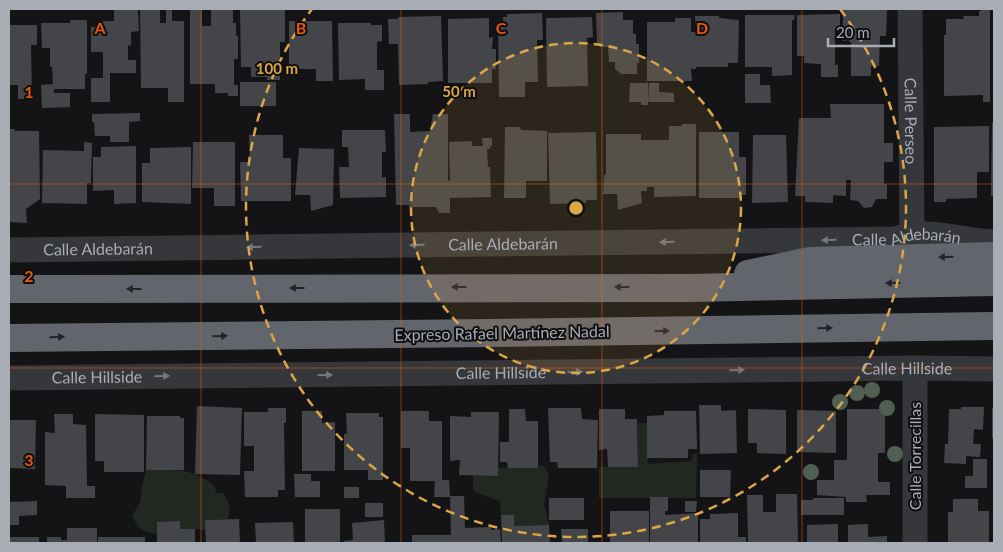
<svg xmlns="http://www.w3.org/2000/svg" width="1003" height="552" viewBox="0 0 1003 552" font-family="Lato,sans-serif">
<rect width="100%" height="100%" fill="#141416"/>
<g fill="#212822">
<polygon points="638,423 647,423 648,464 691,461 693,454 697,453 696,498 599,498 599,467 638,467"/>
<polygon points="544,466 549,475 544,505 549,525 514,526 514,515 501,515 500,501 475,492 473,487 473,475 498,476 498,468"/>
<path d="M146 470C174 470 194 467 216 488L215 493H223C229 502 231 508 228 519L206 520V530L180 529V521L157 522V534C142 532 139 529 132 516L141 501V491Z"/>
</g>
<g fill="#434548">
<polygon points="140,9 160,9 160,23 166,23 166,10 172,10 172,21 184,21 184,102 168,102 168,88 141,88"/>
<polygon points="190,9 202,9 202,26 211,26 211,9 233,9 233,23 236,23 236,36 238,36 238,59 234,59 234,85 238,85 238,96 228,96 228,93 215,93 215,84 190,84"/>
<polygon points="285,9 285,42 280,42 280,80 267,80 267,77 251,77 251,67 241,67 240,10"/>
<polygon points="843,9 862,9 862,10 886,9 887,11 886,36 880,36 879,66 871,66 871,76 851,76 851,42 849,42 849,40 843,41"/>
<polygon points="981,9 990,9 990,102 983,102 983,95 944,96 944,35 946,35 946,19 964,19 963,16 979,16 979,11 981,11"/>
<polygon points="114,10 138,10 139,31 131,32 131,46 128,45 128,60 136,60 136,73 110,73 110,102 91,102 91,78 103,78 103,52 91,52 91,27 103,27 103,21 114,21"/>
<polygon points="623,12 623,20 633,20 633,34 636,34 636,44 639,44 639,63 637,63 637,74 621,74 615,69 615,62 609,62 608,47 600,47 600,45 597,44 596,13"/>
<polygon points="542,13 543,40 537,40 538,82 525,82 525,97 499,97 498,22 503,22 503,17 507,17 507,14"/>
<polygon points="840,14 840,31 835,31 835,65 838,65 838,77 821,77 821,64 804,63 804,56 797,56 797,15"/>
<polygon points="745,15 795,15 794,20 792,20 792,75 772,76 772,67 745,67"/>
<polygon points="441,16 443,81 428,82 428,84 399,85 398,44 389,44 388,19 398,19 398,17"/>
<polygon points="695,16 719,16 719,18 739,20 738,63 728,63 728,67 696,67 696,69 691,69 692,81 647,81 647,22 675,22 675,18 691,18 691,32 696,32"/>
<polygon points="592,17 593,37 587,38 588,86 547,87 546,18"/>
<polygon points="489,18 489,38 493,37 492,49 496,49 496,69 492,69 492,83 448,83 448,19"/>
<polygon points="70,20 87,20 87,74 85,74 85,89 54,89 54,93 70,93 70,107 42,108 41,85 53,84 52,67 50,67 50,48 42,48 41,23 70,23"/>
<polygon points="289,21 332,21 333,81 316,81 316,69 289,69"/>
<polygon points="338,23 371,23 371,25 382,25 382,41 377,42 377,70 384,70 384,90 365,90 365,79 339,80"/>
<polygon points="9,25 37,25 37,45 31,45 32,99 18,99 18,85 9,85"/>
<polygon points="745,74 760,74 760,85 770,85 771,103 745,103"/>
<rect x="240" y="82" width="36" height="24"/>
<polygon points="630,83 648,83 648,105 641,105 641,102 629,102"/>
<polygon points="649,83 659,83 659,92 674,93 674,102 648,102"/>
<polygon points="830,104 884,104 884,143 893,143 893,162 884,162 884,184 887,184 887,199 876,199 872,207 864,208 858,201 850,200 851,180 846,180 846,196 833,195 833,203 805,202 805,196 795,196 799,118 831,118"/>
<polygon points="140,113 140,121 129,122 129,142 110,142 110,136 95,136 94,122 92,122 92,114"/>
<polygon points="394,114 410,114 410,132 430,131 433,114 448,114 448,180 450,181 449,142 472,141 472,146 483,146 482,138 492,138 492,146 490,146 490,149 487,149 488,167 490,167 491,197 450,198 450,213 439,213 436,207 409,207 409,205 396,205"/>
<polygon points="992,123 994,123 994,196 991,196"/>
<polygon points="682,124 696,124 696,196 654,197 654,187 647,187 647,191 641,191 642,203 618,210 617,194 603,194 604,175 606,175 606,134 641,134 641,140 669,140 669,126 682,126"/>
<polygon points="989,126 989,172 977,172 977,198 946,199 946,202 934,202 934,127"/>
<polygon points="505,127 520,127 521,130 547,131 547,181 526,181 526,198 504,198"/>
<polygon points="9,129 15,129 15,131 39,131 40,199 26,209 27,223 9,222"/>
<polygon points="342,130 385,130 386,152 382,152 382,178 386,177 386,197 340,198 339,167 349,167 348,147 342,147"/>
<polygon points="596,132 597,200 586,200 586,203 550,204 548,133"/>
<polygon points="699,132 739,132 739,157 746,157 746,195 739,195 740,198 699,198"/>
<polygon points="249,135 283,135 283,158 291,158 291,201 241,201 240,162 250,162"/>
<polygon points="753,135 786,135 788,202 752,203"/>
<polygon points="84,142 92,143 91,183 87,183 87,204 42,203 43,150 84,151"/>
<polygon points="193,142 235,142 235,206 214,206 214,188 192,188"/>
<polygon points="136,146 136,203 114,204 114,190 93,191 93,157 101,157 101,147"/>
<polygon points="191,147 191,204 142,202 142,163 150,163 150,148"/>
<polygon points="299,148 334,149 333,205 311,211 310,195 295,195"/>
<polygon points="699,405 721,405 721,411 736,410 737,453 700,454"/>
<polygon points="197,406 242,408 240,475 195,474"/>
<polygon points="961,407 984,407 983,430 974,429 973,444 981,444 980,457 966,456 966,464 944,463 945,444 948,444 949,409 961,409"/>
<polygon points="268,408 286,408 286,423 284,423 285,490 278,490 278,497 245,497 244,471 254,471 254,446 244,446 244,412 268,412"/>
<polygon points="548,408 581,408 582,419 598,420 597,468 558,468 557,462 550,462"/>
<polygon points="992,408 994,408 994,438 992,439"/>
<polygon points="509,409 525,409 526,421 538,421 538,468 508,468 507,462 500,462 500,442 509,442"/>
<polygon points="599,409 625,409 625,419 637,419 638,467 608,467 607,449 599,450"/>
<polygon points="748,409 786,410 786,454 757,453 757,443 748,443"/>
<polygon points="847,409 881,409 881,412 885,412 885,453 878,453 878,482 890,482 890,495 866,495 867,502 846,502 846,497 817,495 817,480 834,480 834,460 847,460"/>
<polygon points="797,410 836,411 836,453 797,452"/>
<polygon points="302,411 322,411 322,423 335,422 335,471 302,471"/>
<polygon points="401,411 429,411 429,421 442,421 442,480 449,480 450,497 434,497 435,481 410,481 410,448 401,448"/>
<polygon points="664,411 696,411 697,449 688,449 688,458 647,458 647,416 664,415"/>
<polygon points="471,412 499,412 498,476 459,475 460,460 450,461 450,416 471,417"/>
<polygon points="346,413 379,413 379,417 383,417 383,480 368,480 368,470 344,470 344,434 347,434"/>
<polygon points="54,414 73,414 73,424 86,425 87,486 95,486 95,498 66,498 66,486 45,485 45,432 55,433"/>
<polygon points="95,414 144,415 144,472 104,472 104,461 95,461"/>
<polygon points="147,416 180,416 180,418 184,418 184,470 146,470"/>
<polygon points="9,420 36,420 35,469 9,468"/>
<polygon points="973,459 987,459 987,488 965,488 965,476 973,476"/>
<polygon points="700,470 731,470 730,497 700,497"/>
<polygon points="294,474 311,474 311,481 320,481 320,497 295,497"/>
<rect x="344" y="487" width="15" height="11"/>
<polygon points="776,494 797,494 798,543 748,543 747,495 763,495 763,512 776,512"/>
<polygon points="450,496 464,496 465,528 491,527 491,530 500,529 501,543 412,543 412,535 451,535"/>
<polygon points="650,497 668,497 668,511 665,511 665,515 698,513 698,543 650,543"/>
<rect x="549" y="498" width="35" height="22"/>
<polygon points="813,498 844,498 844,515 801,515 801,500 813,500"/>
<polygon points="953,499 978,499 978,511 989,511 989,543 948,543 948,512 953,512"/>
<polygon points="37,501 37,515 19,516 19,525 9,525 9,502"/>
<polygon points="685,501 697,501 696,512 685,512"/>
<rect x="365" y="503" width="18" height="14"/>
<rect x="305" y="509" width="35" height="34"/>
<rect x="610" y="511" width="39" height="32"/>
<polygon points="738,513 738,537 746,537 746,543 700,543 700,519 710,519 710,514"/>
<polygon points="501,515 514,515 514,526 549,525 550,543 502,543"/>
<polygon points="239,519 240,543 206,543 205,520"/>
<polygon points="384,520 385,543 344,543 344,541 353,540 352,523"/>
<polygon points="180,521 180,529 195,529 195,543 157,543 157,522"/>
<polygon points="293,522 294,543 256,543 255,523"/>
<polygon points="838,524 838,543 807,543 807,525"/>
<polygon points="868,524 868,537 887,536 887,543 848,543 848,525"/>
<polygon points="67,528 97,528 97,543 47,543 47,537 61,537 61,540 67,540"/>
<polygon points="561,529 588,529 588,543 562,543"/>
<rect x="9" y="537" width="30" height="6"/>
<rect x="98" y="537" width="47" height="6"/>
</g>
<g fill="none" stroke-linecap="round" stroke-linejoin="round">
<g stroke="#36373a" stroke-width="25">
<path id="s1" d="M910 9 912 234"/>
<path id="s2" d="M9 250 895 239C901 237 908 235 914 234 941 232 968 241 994 242"/>
<path id="s3" d="M9 378 915 368 994 369"/>
<polyline points="915,543 915,368"/>
</g>
<g stroke="#62656b" stroke-width="28">
<polyline points="748,274 810,261 994,256"/>
<polyline points="9,289 688,288 994,282"/>
<polyline points="9,338 491,333 994,326"/>
</g>
</g>
<g fill="#505f51">
<circle cx="872" cy="390" r="8"/>
<circle cx="857" cy="393" r="8"/>
<circle cx="840" cy="402" r="8"/>
<circle cx="887" cy="408" r="8"/>
<circle cx="895" cy="454" r="8"/>
<circle cx="811" cy="472" r="8"/>
</g>
<defs><path id="oneway-solid" d="M-6-.8H1V-3.2L6.5 0L1 3.2V.8H-6Z" transform="scale(1.25)"/></defs>
<g fill="#75777d">
<use href="#oneway-solid" transform="translate(829 240) rotate(179)"/>
<use href="#oneway-solid" transform="translate(667 242) rotate(179)"/>
<use href="#oneway-solid" transform="translate(417 245) rotate(179)"/>
<use href="#oneway-solid" transform="translate(254 247) rotate(179)"/>
<use href="#oneway-solid" transform="translate(737 370) rotate(-1)"/>
<use href="#oneway-solid" transform="translate(575 372) rotate(-1)"/>
<use href="#oneway-solid" transform="translate(325 375) rotate(-1)"/>
<use href="#oneway-solid" transform="translate(162 376) rotate(-1)"/>
</g>
<g fill="#242428">
<use href="#oneway-solid" transform="translate(946 257) rotate(179)"/>
<use href="#oneway-solid" transform="translate(893 283) rotate(179)"/>
<use href="#oneway-solid" transform="translate(459 287) rotate(180)"/>
<use href="#oneway-solid" transform="translate(622 287) rotate(-180)"/>
<use href="#oneway-solid" transform="translate(297 288) rotate(180)"/>
<use href="#oneway-solid" transform="translate(134 289) rotate(180)"/>
<use href="#oneway-solid" transform="translate(825 328) rotate(-1)"/>
<use href="#oneway-solid" transform="translate(662 331) rotate(-1)"/>
<use href="#oneway-solid" transform="translate(220 336) rotate(-1)"/>
<use href="#oneway-solid" transform="translate(57 337) rotate(-1)"/>
</g>
<path fill="none" stroke="#e8590c" stroke-width="1" stroke-opacity="0.55" d="M201 9V543M401 9V543M602 9V543M802 9V543M9 184H994M9 368H994"/>
<circle cx="576" cy="208" r="165" fill="#dca546" fill-opacity=".12"/>
<g fill="none" stroke="#dca546" stroke-width="2.5" stroke-dasharray="9 6">
<circle cx="576" cy="208" r="165"/>
<path d="M840 9A330 330 0 1 1 312 9"/>
</g>
<g text-anchor="middle" stroke-width="4" stroke-linejoin="round" paint-order="stroke">
<g font-size="16" fill="#a8acb4" stroke="#0f0f11">
<text dy="6" stroke="none"><textPath href="#s1" startOffset="112">Calle Perseo</textPath></text>
<text dy="6" stroke="none"><textPath href="#s2" startOffset="898">Calle Aldebarán</textPath></text>
<text dy="6" stroke="none"><textPath href="#s2" startOffset="494">Calle Aldebarán</textPath></text>
<text dy="6" stroke="none"><textPath href="#s2" startOffset="89">Calle Aldebarán</textPath></text>
<text transform="translate(502 333) rotate(-1)" y="6">Expreso Rafael Martínez Nadal</text>
<text dy="6" stroke="none"><textPath href="#s3" startOffset="898">Calle Hillside</textPath></text>
<text dy="6" stroke="none"><textPath href="#s3" startOffset="492">Calle Hillside</textPath></text>
<text dy="6" stroke="none"><textPath href="#s3" startOffset="88">Calle Hillside</textPath></text>
<text transform="translate(915 456) rotate(-90)" y="6">Calle Torrecillas</text>
</g>
</g>
<g font-size="16" text-anchor="middle" font-weight="bold" fill="#e8590c" stroke="#0f0f11" stroke-width="4" stroke-linejoin="round" paint-order="stroke">
<text x="100" y="34">A</text>
<text x="301" y="34">B</text>
<text x="501" y="34">C</text>
<text x="702" y="34">D</text>
<text x="29" y="98">1</text>
<text x="29" y="282">2</text>
<text x="29" y="466">3</text>
</g>
<circle cx="576" cy="208" r="8" fill="#dca546" stroke="#0f0f11" stroke-width="2.5"/>
<g font-size="15" text-anchor="middle" font-weight="bold" fill="#dca546" stroke="#0f0f11" stroke-width="4" stroke-linejoin="round" paint-order="stroke">
<text x="277" y="74">100 m</text>
<text x="459" y="97">50 m</text>
</g>
<rect width="1003" height="552" fill="none" stroke="#a8acb4" stroke-width="20"/>
<path d="M828 38v8h66v-8" fill="none" stroke="#a8acb4" stroke-width="2.5"/>
<text x="836" y="38" font-size="15" fill="#a8acb4" stroke="#0f0f11" stroke-width="4" paint-order="stroke">20 m</text>
</svg>
